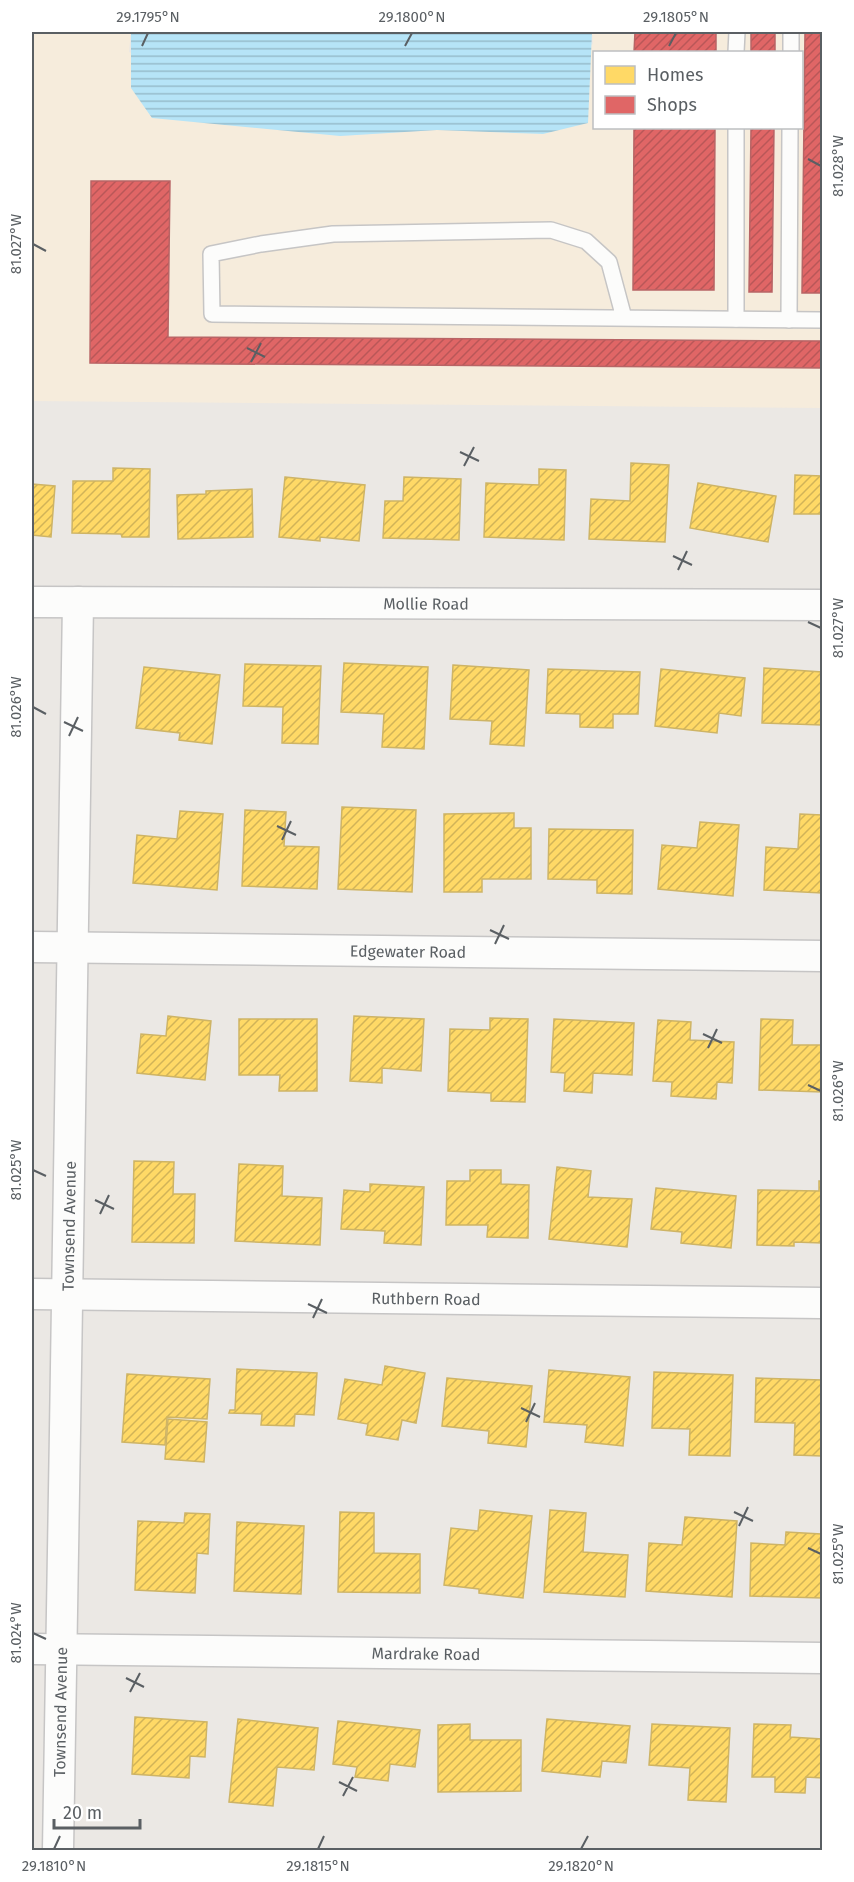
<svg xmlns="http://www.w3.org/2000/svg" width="854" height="1882" viewBox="0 0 854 1882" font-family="'Fira Sans',sans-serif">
<defs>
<pattern id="water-rules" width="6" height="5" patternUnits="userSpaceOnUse" patternTransform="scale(1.5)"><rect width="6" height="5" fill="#b6e4f7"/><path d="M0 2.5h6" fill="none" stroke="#97bccc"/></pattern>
<pattern id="homes-hatch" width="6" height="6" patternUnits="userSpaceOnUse" patternTransform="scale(1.5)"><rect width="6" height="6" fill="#ffd966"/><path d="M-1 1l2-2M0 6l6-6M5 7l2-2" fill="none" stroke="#d1b358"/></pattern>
<pattern id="shops-hatch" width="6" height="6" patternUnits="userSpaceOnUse" patternTransform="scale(1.5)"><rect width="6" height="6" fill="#e06666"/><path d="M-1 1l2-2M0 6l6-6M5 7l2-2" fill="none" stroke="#b95758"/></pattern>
</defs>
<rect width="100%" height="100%" fill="#ebe8e4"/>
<path fill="#f6ecdc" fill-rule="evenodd" d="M32 32H131L129 52 340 136 437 130 593 44 592 32H822V408L32 401ZM594 52H802V128H594Z"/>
<polygon fill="url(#water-rules)" points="131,32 592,32 588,123 543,134 437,130 340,136 152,118 131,88"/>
<g fill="url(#homes-hatch)" stroke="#ceb465" stroke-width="1.5">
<polygon points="631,463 669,465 665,542 589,539 591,499 630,501"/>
<polygon points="113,468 150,469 149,537 122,537 121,534 72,533 73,481 113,481"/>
<polygon points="539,469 566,470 564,540 484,537 486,483 539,485"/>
<polygon points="795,475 822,476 822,514 794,514"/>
<polygon points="285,477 365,485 359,541 320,537 320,541 279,537"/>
<polygon points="404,477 461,479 459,540 383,538 385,501 403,501"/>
<polygon points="698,483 776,496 768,542 690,528"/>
<polygon points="32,484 55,486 51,537 32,535"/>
<polygon points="252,489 253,537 178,539 177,495 206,494 206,491"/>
<polygon points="344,663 428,667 424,749 382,747 384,714 341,712"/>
<polygon points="245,664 321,666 318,744 282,743 283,707 243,706"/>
<polygon points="453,665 529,670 524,746 490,744 492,721 450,719"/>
<polygon points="144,667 220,675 212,744 179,740 180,733 136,728"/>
<polygon points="764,668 822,672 822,725 762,723"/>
<polygon points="548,669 640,672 638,714 613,714 613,728 580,727 580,714 546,713"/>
<polygon points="661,669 745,678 741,716 719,713 717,733 655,726"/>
<polygon points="342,807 416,810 412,892 338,889"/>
<polygon points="245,810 286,812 284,846 319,847 317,889 242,886"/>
<polygon points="180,811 223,814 217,890 133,883 137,835 177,839"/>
<polygon points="514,813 514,828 531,828 531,879 482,879 482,892 444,892 444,814"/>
<polygon points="800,814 822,815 822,893 764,890 766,847 798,849"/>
<polygon points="700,822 739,825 733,896 658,889 662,845 697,848"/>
<polygon points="549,829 633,830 632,894 597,893 597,880 548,879"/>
<polygon points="168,1016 211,1021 205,1080 137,1073 141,1034 166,1036"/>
<polygon points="354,1016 424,1019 421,1071 382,1068 382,1083 350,1081"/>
<polygon points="490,1018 528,1019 525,1102 491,1101 491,1093 448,1091 450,1029 490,1030"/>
<polygon points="239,1019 317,1019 317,1091 279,1091 280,1075 239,1075"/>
<polygon points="554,1019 634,1023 632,1075 593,1073 592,1093 564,1091 565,1073 551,1072"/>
<polygon points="761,1019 793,1020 792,1045 822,1045 822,1092 759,1090"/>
<polygon points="658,1020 691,1022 690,1040 734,1042 732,1083 717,1082 716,1099 671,1096 672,1082 653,1081"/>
<polygon points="134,1161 174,1162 173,1194 195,1194 194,1243 132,1242"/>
<polygon points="239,1164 283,1166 282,1196 322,1198 320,1245 235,1241"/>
<polygon points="557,1167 591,1171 588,1197 632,1199 627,1247 549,1239"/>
<polygon points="470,1170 501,1170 501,1184 529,1185 528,1238 487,1237 488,1225 446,1225 447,1181 470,1181"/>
<polygon points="819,1181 822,1181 822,1243 794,1242 794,1246 757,1245 758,1190 819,1191"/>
<polygon points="370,1184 424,1187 421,1245 384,1243 385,1231 341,1229 344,1190 370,1192"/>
<polygon points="656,1188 736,1196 731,1248 681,1243 682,1232 651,1229"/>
<polygon points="385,1366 425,1373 416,1423 402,1420 398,1440 366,1435 368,1424 338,1419 345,1379 382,1385"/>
<polygon points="237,1369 317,1373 314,1415 295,1414 294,1426 261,1425 262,1414 229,1413 230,1410 235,1410"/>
<polygon points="549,1370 630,1377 623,1446 585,1442 587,1425 544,1422"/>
<polygon points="654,1372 733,1375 730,1456 689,1455 690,1429 652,1428"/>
<polygon points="127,1374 210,1379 207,1419 167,1417 165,1445 122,1442"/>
<polygon points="447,1378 532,1386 526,1447 488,1443 489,1431 442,1426"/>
<polygon points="756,1378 822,1380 822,1456 794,1455 795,1423 755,1422"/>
<polygon points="168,1419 207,1422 204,1462 165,1459"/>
<polygon points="480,1510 532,1516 523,1598 479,1593 479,1589 444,1585 451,1528 478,1531"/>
<polygon points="550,1510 586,1513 583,1552 628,1555 625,1597 544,1592"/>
<polygon points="340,1512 374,1513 374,1553 420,1554 420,1593 338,1592"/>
<polygon points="185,1513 210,1514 208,1554 197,1553 195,1593 135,1590 138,1521 184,1523"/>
<polygon points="685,1517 737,1521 732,1597 646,1591 649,1543 682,1545"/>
<polygon points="237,1522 304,1526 301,1594 234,1591"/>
<polygon points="786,1532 821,1534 820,1544 822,1544 822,1598 750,1596 751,1543 785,1545"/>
<polygon points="135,1717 207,1722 205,1757 190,1756 189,1778 132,1774"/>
<polygon points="238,1719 318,1728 314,1770 277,1767 273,1806 229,1802"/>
<polygon points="547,1719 630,1726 626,1763 602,1761 600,1777 542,1771"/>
<polygon points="338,1721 420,1730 415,1767 390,1764 388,1781 355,1777 357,1767 333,1764"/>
<polygon points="470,1724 470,1740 521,1740 521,1791 438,1792 438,1725"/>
<polygon points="652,1724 730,1728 726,1802 688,1800 690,1768 649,1765"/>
<polygon points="754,1724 791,1725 790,1737 822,1739 822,1778 806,1777 805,1793 775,1792 775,1777 752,1777"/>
</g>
<g fill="url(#shops-hatch)" stroke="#b86465" stroke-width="1.5">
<polygon points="635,32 716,32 716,52 634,52"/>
<rect x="751" y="32" width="24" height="20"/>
<polygon points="805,32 822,32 822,293 802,293"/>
<polygon points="634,128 715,128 714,290 633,290"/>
<polygon points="751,128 774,128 772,292 749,292"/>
<polygon points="91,181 170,181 168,337 822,341 822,368 90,363"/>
</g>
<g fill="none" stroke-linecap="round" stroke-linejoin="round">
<defs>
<g id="lane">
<polyline points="736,52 737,32"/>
<polyline points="791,52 791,32"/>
<polyline points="624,318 609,262 586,241 551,230 333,234 261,244 211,254 212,314 822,320"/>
<polyline points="736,319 736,128"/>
<polyline points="789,320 790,128"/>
</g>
<g id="street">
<path id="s1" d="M32 602 822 605"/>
<path id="s2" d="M32 947 822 956"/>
<path id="s3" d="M32 1294 822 1303"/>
<path id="s4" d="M32 1649 822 1658"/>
<path id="s5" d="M58 1850C64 1434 74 1019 78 602"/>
</g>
</defs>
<use href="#lane" stroke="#c6c5c5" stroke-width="18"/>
<use href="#street" stroke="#c6c5c5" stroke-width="33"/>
<use href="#lane" stroke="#fcfcfb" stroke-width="15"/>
<use href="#street" stroke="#fcfcfb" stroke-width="30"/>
</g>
<path fill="none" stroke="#5a5f63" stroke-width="2" d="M142 46 148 33M405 46 412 33M669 46 676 33M808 159 821 166M33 244 46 251M247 348 265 357M251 362 261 343M460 452 479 461M464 466 474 447M673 556 692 565M678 570 687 551M808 622 821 628M33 707 46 714M64 722 83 731M69 736 78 717M277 826 296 835M282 840 291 821M490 930 509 939M495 944 504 925M703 1034 722 1043M708 1048 717 1029M808 1085 821 1091M33 1170 46 1176M95 1200 114 1209M100 1214 109 1195M308 1304 327 1313M313 1318 322 1299M521 1408 540 1417M526 1422 535 1403M734 1512 753 1521M739 1526 748 1507M808 1548 821 1554M33 1633 46 1639M126 1678 144 1687M130 1692 140 1673M339 1782 357 1791M343 1796 353 1777M54 1849 60 1836M318 1849 324 1836M581 1849 588 1836"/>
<g text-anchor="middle" stroke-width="6" stroke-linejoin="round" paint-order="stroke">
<g font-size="16" fill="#5a5f63" stroke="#fff">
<text dy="6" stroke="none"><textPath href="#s1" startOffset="394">Mollie Road</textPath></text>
<text dy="6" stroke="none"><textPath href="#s2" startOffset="376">Edgewater Road</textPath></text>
<text dy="6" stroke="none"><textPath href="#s5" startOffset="624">Townsend Avenue</textPath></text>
<text dy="6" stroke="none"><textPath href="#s3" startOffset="394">Ruthbern Road</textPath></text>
<text dy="6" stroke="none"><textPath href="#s4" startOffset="394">Mardrake Road</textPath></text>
<text dy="6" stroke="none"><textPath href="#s5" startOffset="138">Townsend Avenue</textPath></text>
</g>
</g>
<rect width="854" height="1882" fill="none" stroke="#ffffff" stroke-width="66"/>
<rect x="593" y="51" width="210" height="78" fill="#ffffff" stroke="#bdbfc1" stroke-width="1.5"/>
<rect x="605" y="66" width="30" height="18" fill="#ffd966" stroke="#bdbfc1" stroke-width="1.5"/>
<text x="647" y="81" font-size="18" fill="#5a5f63">Homes</text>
<rect x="605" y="96" width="30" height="18" fill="#e06666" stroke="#bdbfc1" stroke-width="1.5"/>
<text x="647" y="111" font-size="18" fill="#5a5f63">Shops</text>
<path d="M54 1819v9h86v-9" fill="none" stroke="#5a5f63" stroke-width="3"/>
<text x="63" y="1819" font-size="18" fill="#5a5f63" stroke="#ffffff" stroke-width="4.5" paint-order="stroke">20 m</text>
<rect x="33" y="33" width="788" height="1816" fill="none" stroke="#5a5f63" stroke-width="2"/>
<g font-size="15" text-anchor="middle" fill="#5a5f63">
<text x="148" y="22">29.1795°N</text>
<text x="412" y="22">29.1800°N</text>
<text x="676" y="22">29.1805°N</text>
<text transform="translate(838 166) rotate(-90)" y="5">81.028°W</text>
<text transform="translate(16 244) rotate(-90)" y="5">81.027°W</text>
<text transform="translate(838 628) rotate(-90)" y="5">81.027°W</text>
<text transform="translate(16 707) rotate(-90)" y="5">81.026°W</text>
<text transform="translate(838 1091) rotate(-90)" y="5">81.026°W</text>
<text transform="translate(16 1170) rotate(-90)" y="5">81.025°W</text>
<text transform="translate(838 1554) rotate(-90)" y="5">81.025°W</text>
<text transform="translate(16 1633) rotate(-90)" y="5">81.024°W</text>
<text x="54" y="1871">29.1810°N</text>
<text x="318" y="1871">29.1815°N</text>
<text x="581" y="1871">29.1820°N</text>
</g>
</svg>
